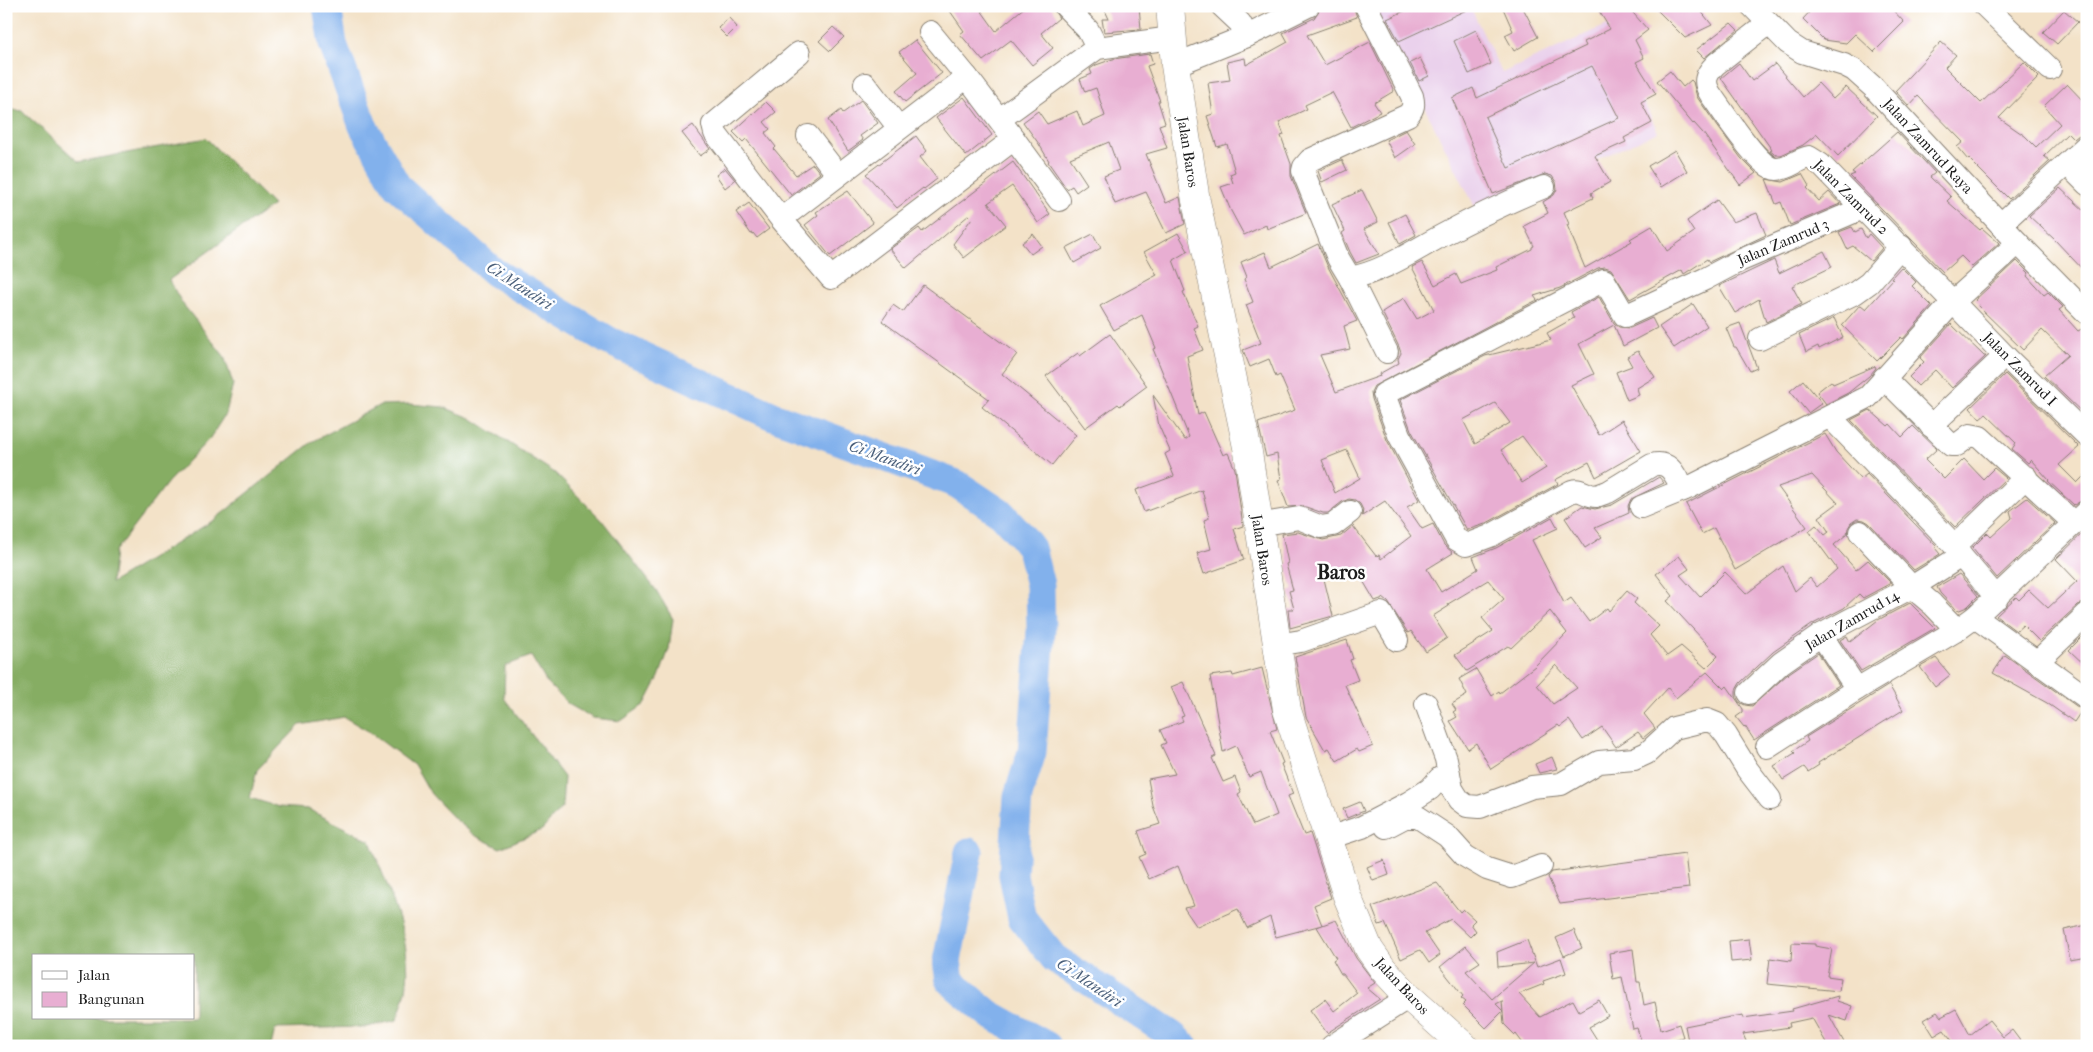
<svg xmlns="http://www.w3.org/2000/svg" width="2093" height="1052" viewBox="0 0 2093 1052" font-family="'IM FELL French Canon',serif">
<rect width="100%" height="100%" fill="#fff"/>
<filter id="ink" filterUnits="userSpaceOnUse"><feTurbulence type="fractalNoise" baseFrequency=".02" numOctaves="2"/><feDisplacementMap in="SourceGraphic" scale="10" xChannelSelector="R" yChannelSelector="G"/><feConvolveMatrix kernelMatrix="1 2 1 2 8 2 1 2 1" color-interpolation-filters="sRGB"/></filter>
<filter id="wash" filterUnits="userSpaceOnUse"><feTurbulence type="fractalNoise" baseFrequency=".0096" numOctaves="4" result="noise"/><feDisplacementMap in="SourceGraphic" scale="20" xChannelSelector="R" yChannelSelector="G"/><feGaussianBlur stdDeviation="1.12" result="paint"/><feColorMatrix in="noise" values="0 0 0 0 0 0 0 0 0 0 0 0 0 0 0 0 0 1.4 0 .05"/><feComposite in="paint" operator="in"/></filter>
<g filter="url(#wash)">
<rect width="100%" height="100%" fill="#f3e2c8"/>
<polygon fill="#ead1ec" points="1373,6 1470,6 1502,73 1607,25 1658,132 1478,213"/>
<path fill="#86ad64" stroke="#516440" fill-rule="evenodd" d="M6 109 22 111 79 162 206 138 273 205 169 280 182 303 224 356 233 384 226 413 210 438 168 482 115 551 111 583 214 520 312 442 380 405 410 404 443 407 471 418 555 473 601 519 656 590 673 619 669 649 659 677 645 704 621 721 593 718 568 704 547 683 531 656 505 666 504 698 564 777 562 807 542 830 500 848 474 835 452 816 431 794 415 766 368 731 344 717 300 725 257 770 250 798 279 807 308 809 370 841C386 885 415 942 406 990 404 1000 400 1010 397 1020L367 1027 275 1029 271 1046H6ZM34 956H194V1018H34Z"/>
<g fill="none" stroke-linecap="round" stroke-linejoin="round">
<g stroke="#82b1ec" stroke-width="29">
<polyline points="327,6 333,44 363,126 397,186 494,272 609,341 773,416 957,484 1002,514 1020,534 1031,548 1040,585 1041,630 1032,752 1018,796 1013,875 1022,918 1054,958 1173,1036 1184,1046"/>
<polyline points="969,852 947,961 950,981 989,1014 1047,1046"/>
</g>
</g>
<g id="blocks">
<g fill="#e8aed2" fill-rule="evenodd">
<polygon points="957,6 978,6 996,31 1026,6 1051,6 1059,18 1041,33 1053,48 1032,65 1011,40 983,61 960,34 964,31 950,11"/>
<polygon points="1103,6 1139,6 1141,29 1104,32 1102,19 1109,19"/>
<polygon points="1322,6 1353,6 1357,17 1307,35 1325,65 1370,42 1394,91 1374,103 1380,112 1351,127 1332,92 1305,105 1307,109 1279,122 1284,135 1281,136 1291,164 1291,176 1306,213 1267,229 1266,225 1244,235 1231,211 1221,187 1233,183 1230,174 1235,172 1227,144 1217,147 1207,116 1213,114 1208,83 1230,80 1227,62 1245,58 1246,65 1288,42 1283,33 1314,18"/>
<polygon points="1415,6 1475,6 1399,41 1387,19"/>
<polygon points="1502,6 1522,6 1538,37 1514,51 1505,35 1513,31"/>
<path d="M1596 6H1627L1648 30 1635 40 1644 58 1636 62 1656 94 1641 102 1652 123 1624 138 1626 142 1595 156 1610 182 1591 193 1593 198 1564 212 1569 224 1567 225 1585 268 1632 241 1630 239 1652 226 1667 251 1694 232 1687 221 1717 200 1733 222 1757 213 1766 235 1709 262 1707 259 1684 274 1682 270 1630 299 1611 269 1605 267 1598 268 1560 288 1534 296 1537 300 1374 386 1371 392 1372 399 1387 440 1419 500 1407 507 1422 529 1433 524 1444 545 1453 553 1427 569 1441 592 1478 569 1473 557 1496 548 1552 517 1558 528 1532 540 1564 603 1571 598 1589 622 1607 608 1609 611 1627 591 1637 599 1634 603 1659 626 1650 635 1667 656 1681 646 1706 668 1718 656 1667 601 1673 596 1656 574 1679 556 1689 569 1680 575 1700 597 1725 572 1746 594 1783 566 1795 591 1810 578 1817 587 1837 569 1809 531 1816 525 1825 535 1829 532 1819 517 1838 503 1812 475 1778 487 1807 527 1735 570 1714 528 1702 534 1686 504 1825 434 1836 452 1861 479 1867 474 1937 547 1935 548 1940 554 1914 570 1869 523 1864 520 1857 519 1851 523 1848 528 1847 534 1834 545 1856 570 1868 560 1891 583 1863 598 1859 594 1844 608 1813 624 1773 652 1740 683 1736 690V696L1739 702 1745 705 1752 706 1789 673 1818 653 1839 685 1754 740 1745 726 1744 727 1736 717 1743 712V709L1727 686 1724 689 1707 672 1676 698 1668 688 1644 714 1655 728 1643 738 1638 732 1616 747 1602 727 1583 740 1569 720 1560 727 1558 725 1491 769 1476 743 1468 749 1450 721 1457 717 1453 712 1456 710 1452 704 1467 695 1459 679 1476 669 1492 696 1499 691 1500 693 1535 666 1567 633 1550 611 1511 648 1508 646 1467 671 1455 655 1493 631 1482 618 1504 599 1488 580 1448 604 1449 606 1433 616 1447 638 1426 652 1411 631 1408 633 1388 602 1383 598 1375 601 1356 569 1350 573 1324 579 1333 616 1290 628 1288 609H1294L1289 591 1293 590 1286 564 1288 563 1282 534 1298 532 1323 540 1341 536 1353 526 1376 556 1379 555 1381 559 1411 536 1385 501 1362 516 1363 510 1360 504 1355 500 1349 499 1342 502 1328 513H1323L1303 506 1288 507 1278 480 1281 479 1277 454 1266 457 1258 423 1295 410 1280 375 1276 377 1269 359 1250 367 1243 350 1261 343 1246 305 1253 302 1244 279 1247 277 1241 262 1265 252 1271 267 1318 244 1327 265 1357 321 1344 326 1350 349 1320 355 1336 392 1380 376 1379 374 1399 363 1398 359 1401 353 1399 347 1382 312 1404 298 1417 319 1434 310 1412 267 1422 262 1435 285 1456 274 1461 284 1497 270 1496 267 1532 249V247L1534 246 1524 226 1548 213 1543 202 1554 195 1557 189 1556 182 1552 176 1545 174 1493 194 1452 98 1473 88 1477 98 1586 46 1584 42 1610 29ZM1592 66 1619 118 1508 168 1485 117ZM1347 450 1360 478 1335 493 1322 460ZM1556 665 1577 688 1553 704 1537 685Z"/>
<polygon points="1653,6 1697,6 1712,25 1685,38"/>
<polygon points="1815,6 1889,6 1904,22 1874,52 1855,34 1846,43 1824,40 1803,19"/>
<polygon points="2064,10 2078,22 2057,44 2043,32"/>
<polygon points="729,18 737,27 727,37 718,28"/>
<polygon points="1731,23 1738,30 1704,58 1696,50"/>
<polygon points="833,27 844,37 830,51 819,41"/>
<polygon points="1476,30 1491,64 1469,74 1454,41"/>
<polygon points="915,40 942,73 905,102 896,91 917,73 899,52"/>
<polygon points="1941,42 1956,55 1945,67 1981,103 2024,62 2039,77 1999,118 2025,136 2036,147 2060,124 2044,106 2067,84 2087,105 2087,132 2079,135 2074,139 2068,133 2044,156 2050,161 2009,199 1969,159 1968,160 1957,147 1963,142 1918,96 1909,106 1895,91"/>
<polygon points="1150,54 1153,64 1147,66 1160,101 1158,101 1165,123 1159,125 1167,148 1146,154 1166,203 1180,197 1185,224 1166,233 1146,192 1115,204 1104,176 1119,170 1109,142 1070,158 1087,184 1076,192 1072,186 1067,189 1048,162 1049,161 1039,144 1023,122 1038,111 1047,124 1077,111 1083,126 1105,116 1096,88 1085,92 1080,79 1092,74 1090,69 1096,65 1113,59"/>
<polygon points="1420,58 1429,76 1419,81 1410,63"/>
<polygon points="1739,63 1752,81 1775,64 1803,97 1818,83 1833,99 1846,87 1877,116 1838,156 1817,134 1803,145 1781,155 1776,155 1770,151 1772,150 1721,78"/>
<polygon points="1670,71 1683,87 1691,80 1693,82 1697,97 1713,120 1741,158 1756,173 1740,185 1703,133 1694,123 1693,124 1657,81"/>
<polygon points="964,97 992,135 966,156 936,118"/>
<polygon points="861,100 878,123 860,136 863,140 848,151 828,120 841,110 843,113"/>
<polygon points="766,102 776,112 764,122 770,129 765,133 776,147 774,149 796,175 813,164 820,173 791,195 746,139 743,142 733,132"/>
<polygon points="693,125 710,149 700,156 682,133"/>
<polygon points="1406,130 1415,144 1395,158 1386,140"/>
<polygon points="1897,132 1935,173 1930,177 1951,197 1947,201 1980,230 1982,228 1999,243 1972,267 1961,256 1943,272 1850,176 1855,174 1852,172"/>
<polygon points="916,136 927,151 920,157 937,179 924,189 923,188 897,208 866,174"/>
<polygon points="1675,150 1687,171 1661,187 1648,166"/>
<polygon points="1342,160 1347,170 1322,182 1318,171"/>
<polygon points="1013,162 1050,214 1038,223 1012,186 988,203 1006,225 964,258 953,244 972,218 969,215 906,268 890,249 919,228 922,232"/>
<polygon points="725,168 735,180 725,188 716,175"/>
<polygon points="1802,174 1809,186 1807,188 1819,201 1829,192 1840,204 1790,225 1781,202 1776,204 1766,179 1783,182"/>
<polygon points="2060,188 2087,213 2087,274 2054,239 2029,216"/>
<polygon points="1362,190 1378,222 1364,229 1379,254 1356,263 1350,252 1342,233 1345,231 1332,204"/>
<polygon points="848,191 873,223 830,256 805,225 818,215 816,212"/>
<polygon points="749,203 769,229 757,238 753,233 751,234 736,212"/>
<polygon points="1405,214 1416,235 1400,244 1389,222"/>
<polygon points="1852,227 1855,232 1861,229 1866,238 1869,234 1882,248 1871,261 1853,246 1847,249 1839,232"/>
<polygon points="1178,233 1188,251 1173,260 1185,291 1183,292 1198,326 1194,328 1203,350 1187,356 1198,415 1204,412 1223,455 1228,453 1235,469 1243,526 1234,529 1244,560 1204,574 1197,553 1211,549 1204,520 1209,518 1202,490 1144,512 1136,490 1174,476 1165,454 1170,451 1159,426 1153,395 1185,440 1189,437 1153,349 1156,348 1142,315 1114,330 1100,306 1157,275 1144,252"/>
<polygon points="1033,234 1042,246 1031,254 1022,243"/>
<polygon points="1093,234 1101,248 1074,263 1066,248"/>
<polygon points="1824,251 1832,267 1792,286 1802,304 1766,322 1759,299 1735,313 1719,286 1774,260 1779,273"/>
<polygon points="2017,261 2029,273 2027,276 2044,295 2048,292 2063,307 2059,310 2078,331 2087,326 2087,372 2082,378 2087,383 2087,417 2044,376 2068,355 2042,330 2023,350 1978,306 1979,304 1975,300"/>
<polygon points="1901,267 1916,282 1912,286 1932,306 1903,339 1901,337 1877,361 1842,325 1859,306 1861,305 1866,309 1893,279 1891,278"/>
<polygon points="923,285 1017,354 1002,374 1076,435 1052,465 982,407 989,399 882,321 893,305 903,312"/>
<path d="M1599 297 1614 323 1619 327 1630 328 1652 318 1657 328 1623 346 1614 325 1579 344 1594 374 1571 385 1599 435 1622 420 1641 451 1596 477 1589 462 1555 480 1558 484 1485 524 1467 530 1411 430 1400 400 1485 356 1551 340 1547 333 1574 318 1571 312ZM1495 403 1510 423 1475 444 1463 420ZM1522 436 1546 468 1522 483 1501 450Z"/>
<polygon points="1693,304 1707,326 1674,348 1659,327"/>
<polygon points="1834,318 1843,337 1819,349 1818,346 1806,352 1799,335"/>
<polygon points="1740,323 1757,368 1750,371 1736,347 1734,347 1726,328"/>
<polygon points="1951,324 1984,356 1986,356 1952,388 1935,370 1918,386 1909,377 1924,362 1920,358"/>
<polygon points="1110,334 1147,386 1120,406 1118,404 1085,428 1046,376 1078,353 1080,356"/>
<polygon points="1638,351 1655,377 1637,388 1639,395 1627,400 1616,372 1632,366 1627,357"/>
<polygon points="1875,366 1876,368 1869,376 1848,393 1826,404 1817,392 1831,381 1833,384"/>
<polygon points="2005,374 2079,447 2059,465 2077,483 2087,473 2087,498 2074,505 2048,481 2049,480 2031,460 2028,463 2012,449 2016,443 1986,414 1980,419 1970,408"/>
<polygon points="1803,380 1822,403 1808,413 1790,391"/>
<polygon points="1870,410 1888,426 1890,424 1902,437 1913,426 1937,449 1925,460 1944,479 1964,459 1983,479 1994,468 2006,478 1955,527 1851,420"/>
<polygon points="1659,477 1664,483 1631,499 1628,506 1629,513 1595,528 1602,537 1585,548 1565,518 1582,506 1595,509 1612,505"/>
<polygon points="2027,498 2055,523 1997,578 1972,548 1987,533 1991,537 2012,518 2010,511"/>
<polygon points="2087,529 2087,601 2078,605 2039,641 2023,625 2016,631 1996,616 2016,597 2019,600 2029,590 2048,608 2077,581 2056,559"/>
<polygon points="1959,574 1978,596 1967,607 1957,611 1940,593 1937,587"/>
<polygon points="1910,603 1935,628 1861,671 1840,640 1847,636 1850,642 1878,620"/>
<polygon points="2087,632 2087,667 2069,650"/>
<polygon points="1347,640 1353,659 1350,660 1358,680 1345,685 1373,746 1359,752 1357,749 1337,761 1329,748 1325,750 1306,717 1295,657"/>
<polygon points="2005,655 2082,710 2074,722 2047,703 1993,673"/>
<polygon points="1936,658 1950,675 1935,687 1920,667"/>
<polygon points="1262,668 1277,729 1270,731 1283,763 1281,764 1293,794 1288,796 1304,835 1310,833 1331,898 1314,905 1322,925 1276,937 1270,917 1247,928 1238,909 1197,927 1184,908 1194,906 1178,866 1149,879 1139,857 1146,854 1138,831 1160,824 1153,806 1148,779 1175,774 1161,745 1166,743 1160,730 1183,721 1181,717 1184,716 1171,687 1183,682 1216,756 1212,758 1223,782 1235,777 1241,792 1238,794 1253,825 1277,815 1261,772 1249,777 1236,746 1223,752 1210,676 1232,673 1233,676"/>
<polygon points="1889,685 1903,710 1818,763 1819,765 1808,772 1804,767 1783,780 1774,766 1795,753 1793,751 1808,741 1806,737"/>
<polygon points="1552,757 1557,769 1539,773 1535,764"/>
<polygon points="1360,802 1364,811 1347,818 1343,809"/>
<polygon points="1685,854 1689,888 1560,904 1548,877 1552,872"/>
<polygon points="1384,860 1389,875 1373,881 1367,867"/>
<polygon points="1437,883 1460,912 1463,909 1475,920 1471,924 1476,931 1470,937 1451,919 1425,933 1440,955 1429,963 1420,950 1401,959 1385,923 1379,925 1372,907"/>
<polygon points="1336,920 1356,958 1375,983 1367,988 1380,999 1327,1033 1310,1010 1325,999 1334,1011 1357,993 1343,974 1341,974 1333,960 1336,958 1317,927"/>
<polygon points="2087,925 2087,957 2070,960 2064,930"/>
<polygon points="1574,930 1582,948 1564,956 1556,938"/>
<polygon points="1749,939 1752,960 1731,962 1729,941"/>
<polygon points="1527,940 1537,967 1561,958 1566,973 1543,981 1544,984 1519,994 1540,1017 1573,1000 1579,1011 1599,1000 1608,1016 1589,1027 1601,1046 1525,1046 1516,1034 1515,1035 1504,1024 1502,1001 1496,1004 1503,1011 1486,1028 1463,1005 1466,1002 1461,998 1463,996 1440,967 1466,946 1480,962 1466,971 1492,999 1534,963 1498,967 1497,952"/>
<polygon points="1792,943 1815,944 1815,946 1832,949 1827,976 1841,978 1839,991 1767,984 1770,958 1791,961"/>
<polygon points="1633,949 1637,982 1640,982 1644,1005 1655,1002 1661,1030 1679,1024 1683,1037 1653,1046 1643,1046 1637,1028 1633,1029 1622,977 1613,979 1609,953"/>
<polygon points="1838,996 1837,1001 1852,1006 1847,1021 1829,1015 1846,1046 1828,1046 1812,1018 1789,1023 1790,1027 1743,1034 1748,1046 1689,1046 1685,1026 1725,1018 1743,1015 1743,1018 1793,1011 1792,1009"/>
<polygon points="1956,1009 1970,1035 1989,1020 2003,1037 2012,1030 2024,1046 1956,1046 1944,1030 1934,1036 1924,1020 1937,1012 1941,1017"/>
</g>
</g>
</g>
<g filter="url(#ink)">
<use href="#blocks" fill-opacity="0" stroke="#887f72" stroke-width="1"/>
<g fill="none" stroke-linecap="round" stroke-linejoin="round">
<defs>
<g id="minor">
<polyline points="1065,6 1088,30 1097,48"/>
<polyline points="1222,6 1240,23 1247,36"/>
<path d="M1366 6 1412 96C1414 104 1414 108 1408 115L1310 160 1304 167 1303 171 1338 258 1350 278C1383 272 1413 251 1443 235 1476 217 1510 201 1544 187"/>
<polyline points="1752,6 1788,43 1802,52 1844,65 1854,70 1873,87 2018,243 2087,313"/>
<polyline points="1985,6 2050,69"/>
<path d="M1767 24 1716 64C1705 75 1703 82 1711 95 1722 110 1760 170 1777 169 1789 169 1797 159 1809 157L1820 164 2005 356 2087 436"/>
<polyline points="930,32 967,77"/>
<polyline points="1175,65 1247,36 1308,6"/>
<polyline points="865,84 899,128"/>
<polyline points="1000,119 1097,48 1172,38"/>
<polyline points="808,136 838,175"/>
<polyline points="1014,139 1059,200"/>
<polyline points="2067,164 2087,184"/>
<polyline points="781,219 967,77 1014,139 831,278 781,219 715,133 713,125 799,53"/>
<polyline points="2001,224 2087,145"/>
<polyline points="1350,278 1387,352"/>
<polyline points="1760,339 1855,293 1869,283 1901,246"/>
<polyline points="1884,378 1951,445 1957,445 1970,435 1980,437 2074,523"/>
<polyline points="1830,417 1955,546 1961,556 1997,598"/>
<polyline points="1931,426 2005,356"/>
<path d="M1683 490C1675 476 1671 460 1652 465L1608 492C1604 493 1600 495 1596 496 1586 496 1582 488 1572 491L1490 536 1466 545 1456 539 1399 435 1384 394 1604 280 1625 316 1705 279 1739 261 1863 208"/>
<polyline points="1641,507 1690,487 1868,397 1954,301 2018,243"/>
<polyline points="1258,525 1299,518 1321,527 1333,525 1350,512"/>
<polyline points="1860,532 1912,587 1932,604 1957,630"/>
<polyline points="1955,546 2026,477"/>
<polyline points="1975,617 2087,698"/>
<polyline points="1821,635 1857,689"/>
<polyline points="1277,645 1301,641 1381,613 1397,640"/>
<polyline points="2037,662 2087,614"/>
<polyline points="1749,693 1781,663 1821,635 1912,587 1961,556"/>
<polyline points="1426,704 1446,759 1449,774"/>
<polyline points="1767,747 1857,689 1957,630 1975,617 2087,511"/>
<polyline points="1386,827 1405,817 1418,817 1447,836 1465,856 1487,869 1512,877 1541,866"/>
<polyline points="1328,838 1362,827 1408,803 1430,789 1440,778 1449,774 1452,789 1459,800 1467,806 1480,807 1532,787 1561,784 1599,762 1634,759 1647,753 1674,728 1707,720 1717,724 1726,735 1747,769 1770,799"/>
<polyline points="1332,1046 1409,997"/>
</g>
<polyline id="major" points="1170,6 1175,65 1196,201 1248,452 1287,710 1347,896 1369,949 1383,969 1409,997 1464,1046"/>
</defs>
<use href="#minor" stroke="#887f72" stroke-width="24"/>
<use href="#major" stroke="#887f72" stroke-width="29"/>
<use href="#minor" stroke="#fff" stroke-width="22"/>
<use href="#major" stroke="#fff" stroke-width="28"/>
</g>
</g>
<g text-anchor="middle" stroke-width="5" stroke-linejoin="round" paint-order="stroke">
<g font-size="15" fill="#1c1c1c" stroke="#fff">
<text transform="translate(1928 146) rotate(47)" y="5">Jalan Zamrud Raya</text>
<text transform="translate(1188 152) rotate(81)" y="5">Jalan Baros</text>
<text transform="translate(1851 197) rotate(45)" y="5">Jalan Zamrud 2</text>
<text transform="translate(1783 242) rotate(-23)" y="5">Jalan Zamrud 3</text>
<text transform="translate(2020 369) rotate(45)" y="5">Jalan Zamrud I</text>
<text transform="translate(1262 550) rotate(81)" y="5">Jalan Baros</text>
<text transform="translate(1852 620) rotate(-30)" y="5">Jalan Zamrud 14</text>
<text transform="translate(1402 986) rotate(47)" y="5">Jalan Baros</text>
</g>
<g font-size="16" font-style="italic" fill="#4a5f7a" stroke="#fff">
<text transform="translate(520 285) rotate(33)" y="6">Ci Mandiri</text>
<text transform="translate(885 457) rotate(20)" y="6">Ci Mandiri</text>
<text transform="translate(1090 982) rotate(34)" y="6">Ci Mandiri</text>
</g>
<g font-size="20" font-weight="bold" fill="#1c1c1c" stroke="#fff">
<text x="1341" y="579">Baros</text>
</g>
</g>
<rect width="2093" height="1052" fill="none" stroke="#fff" stroke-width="25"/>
<rect x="32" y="954" width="162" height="65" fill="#ffffff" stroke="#a4a4a4"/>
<rect x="42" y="971" width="25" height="8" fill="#ffffff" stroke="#a4a4a4"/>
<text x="78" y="980" font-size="15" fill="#1c1c1c">Jalan</text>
<rect x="42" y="992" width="25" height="15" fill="#e8aed2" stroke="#a4a4a4"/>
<text x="78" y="1004" font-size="15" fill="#1c1c1c">Bangunan</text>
</svg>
